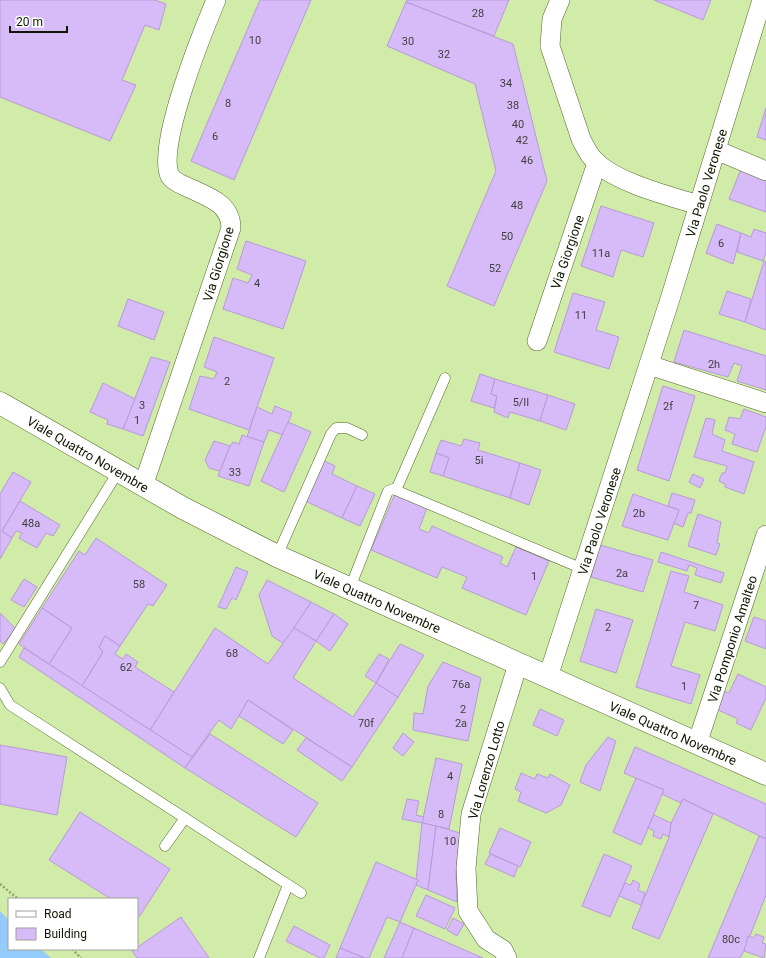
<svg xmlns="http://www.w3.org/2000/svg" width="766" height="958" viewBox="0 0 766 958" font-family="Roboto,sans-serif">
<rect width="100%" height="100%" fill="#d1eba8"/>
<polygon fill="#93cbfb" points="0,911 9,920 9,949 41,949 51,958 0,958"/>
<g fill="#d7bbf8" stroke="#b79ad8">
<polygon points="0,0 155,0 166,4 159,30 145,25 122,80 136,85 110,141 0,97"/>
<polygon points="260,0 311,0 234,180 191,161"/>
<polygon points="407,0 509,0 494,36 406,2"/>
<polygon points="654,0 711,0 703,20"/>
<polygon points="406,2 513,44 547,181 494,306 447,286 496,171 475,84 387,46"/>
<polygon points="766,108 766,140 757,137"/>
<polygon points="741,169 766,180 766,212 729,199"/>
<polygon points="601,206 654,223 643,257 621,250 613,277 581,266"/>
<polygon points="717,224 741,233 733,264 706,253"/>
<polygon points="754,229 766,233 766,253 763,261 737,252 741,233 751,237"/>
<polygon points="246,241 306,261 283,329 223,309 233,278 248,283 252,275 237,269"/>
<polygon points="764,261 766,262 766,330 745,322"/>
<polygon points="727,291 751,299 745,322 719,314"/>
<polygon points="573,293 605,302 596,330 619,337 609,369 554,352"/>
<polygon points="128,299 164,312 154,340 118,326"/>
<polygon points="684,330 766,356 766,390 737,381 742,366 734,363 728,377 674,362"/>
<polygon points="214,337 274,358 249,430 189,409 200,376 214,379 217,372 204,367"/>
<polygon points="151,357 170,362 143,436 123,429"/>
<polygon points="480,374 495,379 491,394 497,396 494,408 471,401"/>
<polygon points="495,379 548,395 540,421 510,412 508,418 494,412 497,396 491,394"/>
<polygon points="103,383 135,399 123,429 107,424 108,420 90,412"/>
<polygon points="663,386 695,396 669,481 637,470"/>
<polygon points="548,395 575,404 566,430 540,421"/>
<polygon points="275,406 292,413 283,435 269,430 264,442 247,437 257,407 272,414"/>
<polygon points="744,409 766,417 766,427 757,452 732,444 735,434 725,430 729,417 740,419"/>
<polygon points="706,418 715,420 712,434 725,440 722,451 754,462 744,494 725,487 725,484 719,481 722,473 725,473 727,466 694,457"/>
<polygon points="288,422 311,432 284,492 261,481"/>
<polygon points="242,435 264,442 249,486 218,476 230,446 233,442 239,444"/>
<polygon points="464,439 480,443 478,450 520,463 510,498 443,476 449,458 436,453 441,440 461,446"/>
<polygon points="214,441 230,446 220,471 209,468 205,460"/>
<polygon points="436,453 449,458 443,476 430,472"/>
<polygon points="322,460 335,466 332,474 357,486 342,518 303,500"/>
<polygon points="520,463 541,470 529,505 510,498"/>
<polygon points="13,472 31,482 2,531 12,538 0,559 0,494"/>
<polygon points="693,474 704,479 700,488 689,482"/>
<polygon points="357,486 375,494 360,526 342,518"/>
<polygon points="672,493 695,500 691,513 688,513 683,527 673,523 679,510 668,506"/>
<polygon points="395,494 427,508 419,529 429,533 432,526 503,557 500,563 507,567 516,547 549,561 526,615 462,588 467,577 442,567 437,578 371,550"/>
<polygon points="633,494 679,510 668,540 622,526"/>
<polygon points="20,501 60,525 53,536 46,533 37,548 19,538 22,533 16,531 12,538 2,531"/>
<polygon points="698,514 721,522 717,543 720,544 716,555 688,546"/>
<polygon points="96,538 167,585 153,606 148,604 120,646 105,636 99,647 103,652 82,686 49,664 72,628 42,608 79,551 85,555"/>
<polygon points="600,545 653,560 643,592 591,577"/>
<polygon points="661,552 724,573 721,583 695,575 697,568 689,565 687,571 658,562"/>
<polygon points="236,567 248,572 236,600 232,598 226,609 218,607"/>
<polygon points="671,571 689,576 684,592 723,605 715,631 685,622 671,666 700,675 691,704 636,687"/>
<polygon points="24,579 37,587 24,607 11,600"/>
<polygon points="267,580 311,602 284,644 272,636 259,595"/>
<polygon points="311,602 334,614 316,641 294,628"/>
<polygon points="42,608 72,628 49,664 19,644"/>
<polygon points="596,609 633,620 616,673 580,661"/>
<polygon points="0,613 16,629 3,644 0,641"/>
<polygon points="334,614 348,624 330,651 316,641"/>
<polygon points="754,617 766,621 766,649 745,641"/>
<polygon points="215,628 268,664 294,628 316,641 293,678 353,717 376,683 398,697 352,767 248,700 231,729 219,720 192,757 150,730"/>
<polygon points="105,636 120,646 115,654 123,659 126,654 138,662 135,667 174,692 150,730 82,686 103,652 99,647"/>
<polygon points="400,644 424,655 398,697 376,683"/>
<polygon points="24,648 192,757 185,768 19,657"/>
<polygon points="379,654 389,659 376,683 365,676"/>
<polygon points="443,662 481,678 468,741 413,730 414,713 423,714 428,686"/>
<polygon points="738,674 766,687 766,698 751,730 736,723 738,719 716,709 724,691 729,693"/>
<polygon points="248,700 293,730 283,744 239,716"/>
<polygon points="540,709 564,720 557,736 533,725"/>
<polygon points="403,733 414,742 403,756 393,748"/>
<polygon points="210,734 318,803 296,837 185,768"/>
<polygon points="608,737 616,741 600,791 580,782 586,765"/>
<polygon points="306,738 352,767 342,781 297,750"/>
<polygon points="0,745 67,757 57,815 0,804"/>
<polygon points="635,747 766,804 766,839 683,799 681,803 662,794 664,790 624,773"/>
<polygon points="436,758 462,764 449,829 422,823"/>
<polygon points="521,773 535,779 537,774 548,778 550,774 570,785 561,805 546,813 518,801 521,792 515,789"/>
<polygon points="636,778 664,790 641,845 613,832"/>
<polygon points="407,799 419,801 416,815 424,817 422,823 402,819"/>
<polygon points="683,799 713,814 659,939 632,928 669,837 671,823"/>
<polygon points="80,812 170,869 139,917 137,916 137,899 111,899 49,860"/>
<polygon points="654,815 671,823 669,837 663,834 661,839 653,836 654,831 648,828"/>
<polygon points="422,823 436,826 428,890 416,885 418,880 416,880"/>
<polygon points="436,826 460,833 456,872 457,902 428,890"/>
<polygon points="500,828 531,842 520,867 489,853"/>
<polygon points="759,836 766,839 766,895 744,951 740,958 708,958"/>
<polygon points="490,854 518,866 514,877 485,864"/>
<polygon points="604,854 632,866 610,917 582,906"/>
<polygon points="376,862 418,880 400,922 387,917 369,958 365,958 340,948"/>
<polygon points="633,880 640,884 638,890 645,893 641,905 619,896 625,883 631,885"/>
<polygon points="426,895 455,908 445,929 416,916"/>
<polygon points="181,917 209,958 137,958 132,951"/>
<polygon points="453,918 464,924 457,936 447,930"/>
<polygon points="400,922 414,928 402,958 384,958"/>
<polygon points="294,926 330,945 324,958 320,958 286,941"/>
<polygon points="414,928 483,958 402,958"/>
<polygon points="756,934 764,937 762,943 766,944 764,958 744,951 748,936 753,938"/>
<polygon points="340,948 364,958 336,958"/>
</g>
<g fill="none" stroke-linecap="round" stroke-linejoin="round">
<defs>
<g id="service">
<polyline points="396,490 445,378"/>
<polyline points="277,556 331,434 336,428 347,428 362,435"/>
<polyline points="350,588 388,491 393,489 583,569"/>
<polyline points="0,662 118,472"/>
<polyline points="0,688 10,705 301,893"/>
<polyline points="165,846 185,818"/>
<polyline points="259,958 288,885"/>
</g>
<g id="minor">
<path d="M560 0 552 19 550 46 581 139C585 147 589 156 596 162 617 183 670 196 698 205"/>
<polyline points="716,150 766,171"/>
<polyline points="537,341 597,163"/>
<polyline points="649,365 766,403"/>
<path d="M143 486 231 228C231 202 205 196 185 186 180 184 173 180 170 176 156 146 203 31 216 0"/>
<polyline points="548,677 670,299 762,0"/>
<polyline points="697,744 766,535"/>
<polyline points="507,958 503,950 486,939 468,911 466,868 471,814 518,664"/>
</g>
<polyline id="secondary" points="0,403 183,508 277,556 766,774"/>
</defs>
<use href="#service" stroke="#53682a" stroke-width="11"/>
<use href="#minor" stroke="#53682a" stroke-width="20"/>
<use href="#secondary" stroke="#53682a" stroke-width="23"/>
<g stroke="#90a470" stroke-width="2.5" stroke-dasharray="2 2" stroke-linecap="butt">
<polyline points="0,884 18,899"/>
<polyline points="72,949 81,958"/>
</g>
<use href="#service" stroke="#fff" stroke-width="10"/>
<use href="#minor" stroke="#fff" stroke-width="19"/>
<use href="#secondary" stroke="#fff" stroke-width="22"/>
</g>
<g text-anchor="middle" stroke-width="3.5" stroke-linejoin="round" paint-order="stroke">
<g font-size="11" fill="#41403f">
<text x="478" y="17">28</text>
<text x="255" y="44">10</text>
<text x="408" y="45">30</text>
<text x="444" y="58">32</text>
<text x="506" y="87">34</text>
<text x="228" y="107">8</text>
<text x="513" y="109">38</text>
<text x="518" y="128">40</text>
<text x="215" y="140">6</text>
<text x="522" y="144">42</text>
<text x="527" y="164">46</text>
<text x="517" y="209">48</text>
<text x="507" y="240">50</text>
<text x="721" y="247">6</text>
<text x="601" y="257">11a</text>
<text x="495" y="272">52</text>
<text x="257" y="287">4</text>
<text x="581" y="319">11</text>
<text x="714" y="368">2h</text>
<text x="227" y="385">2</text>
<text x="521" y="406">5/II</text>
<text x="142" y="409">3</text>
<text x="668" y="410">2f</text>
<text x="137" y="424">1</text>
<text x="479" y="464">5i</text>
<text x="235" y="476">33</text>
<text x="639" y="517">2b</text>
<text x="31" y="527">48a</text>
<text x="622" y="577">2a</text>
<text x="534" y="580">1</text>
<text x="139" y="588">58</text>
<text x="696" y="609">7</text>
<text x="608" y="631">2</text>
<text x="232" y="657">68</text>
<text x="126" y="671">62</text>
<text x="461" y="688">76a</text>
<text x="684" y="690">1</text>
<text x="463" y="713">2</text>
<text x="366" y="727">70f</text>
<text x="461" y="727">2a</text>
<text x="450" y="780">4</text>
<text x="441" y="818">8</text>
<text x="450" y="845">10</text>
<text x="731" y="943">80c</text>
</g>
<g font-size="13" fill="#0f1701" stroke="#fff">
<text transform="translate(706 183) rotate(-73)" y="5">Via Paolo Veronese</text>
<text transform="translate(567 252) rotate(-71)" y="5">Via Giorgione</text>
<text transform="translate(218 264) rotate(-73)" y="5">Via Giorgione</text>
<text transform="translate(88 454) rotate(30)" y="5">Viale Quattro Novembre</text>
<text transform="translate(599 521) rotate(-72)" y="5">Via Paolo Veronese</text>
<text transform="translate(377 601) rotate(24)" y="5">Viale Quattro Novembre</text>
<text transform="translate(732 639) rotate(-72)" y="5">Via Pomponio Amalteo</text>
<text transform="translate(673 733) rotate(24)" y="5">Viale Quattro Novembre</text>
<text transform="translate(486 770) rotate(-74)" y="5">Via Lorenzo Lotto</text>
</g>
</g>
<rect x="8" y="898" width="130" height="52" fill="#ffffff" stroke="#9fa299"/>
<rect x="16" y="911" width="20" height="6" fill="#ffffff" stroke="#9fa299"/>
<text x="44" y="918" font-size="12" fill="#0f1701">Road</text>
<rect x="16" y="928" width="20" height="12" fill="#d7bbf8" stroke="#9fa299"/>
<text x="44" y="938" font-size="12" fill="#0f1701">Building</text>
<path d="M10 26v6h57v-6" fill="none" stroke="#0f1701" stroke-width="2"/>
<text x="16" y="26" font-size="12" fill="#0f1701" stroke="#ffffff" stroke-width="3" paint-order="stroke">20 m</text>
</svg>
